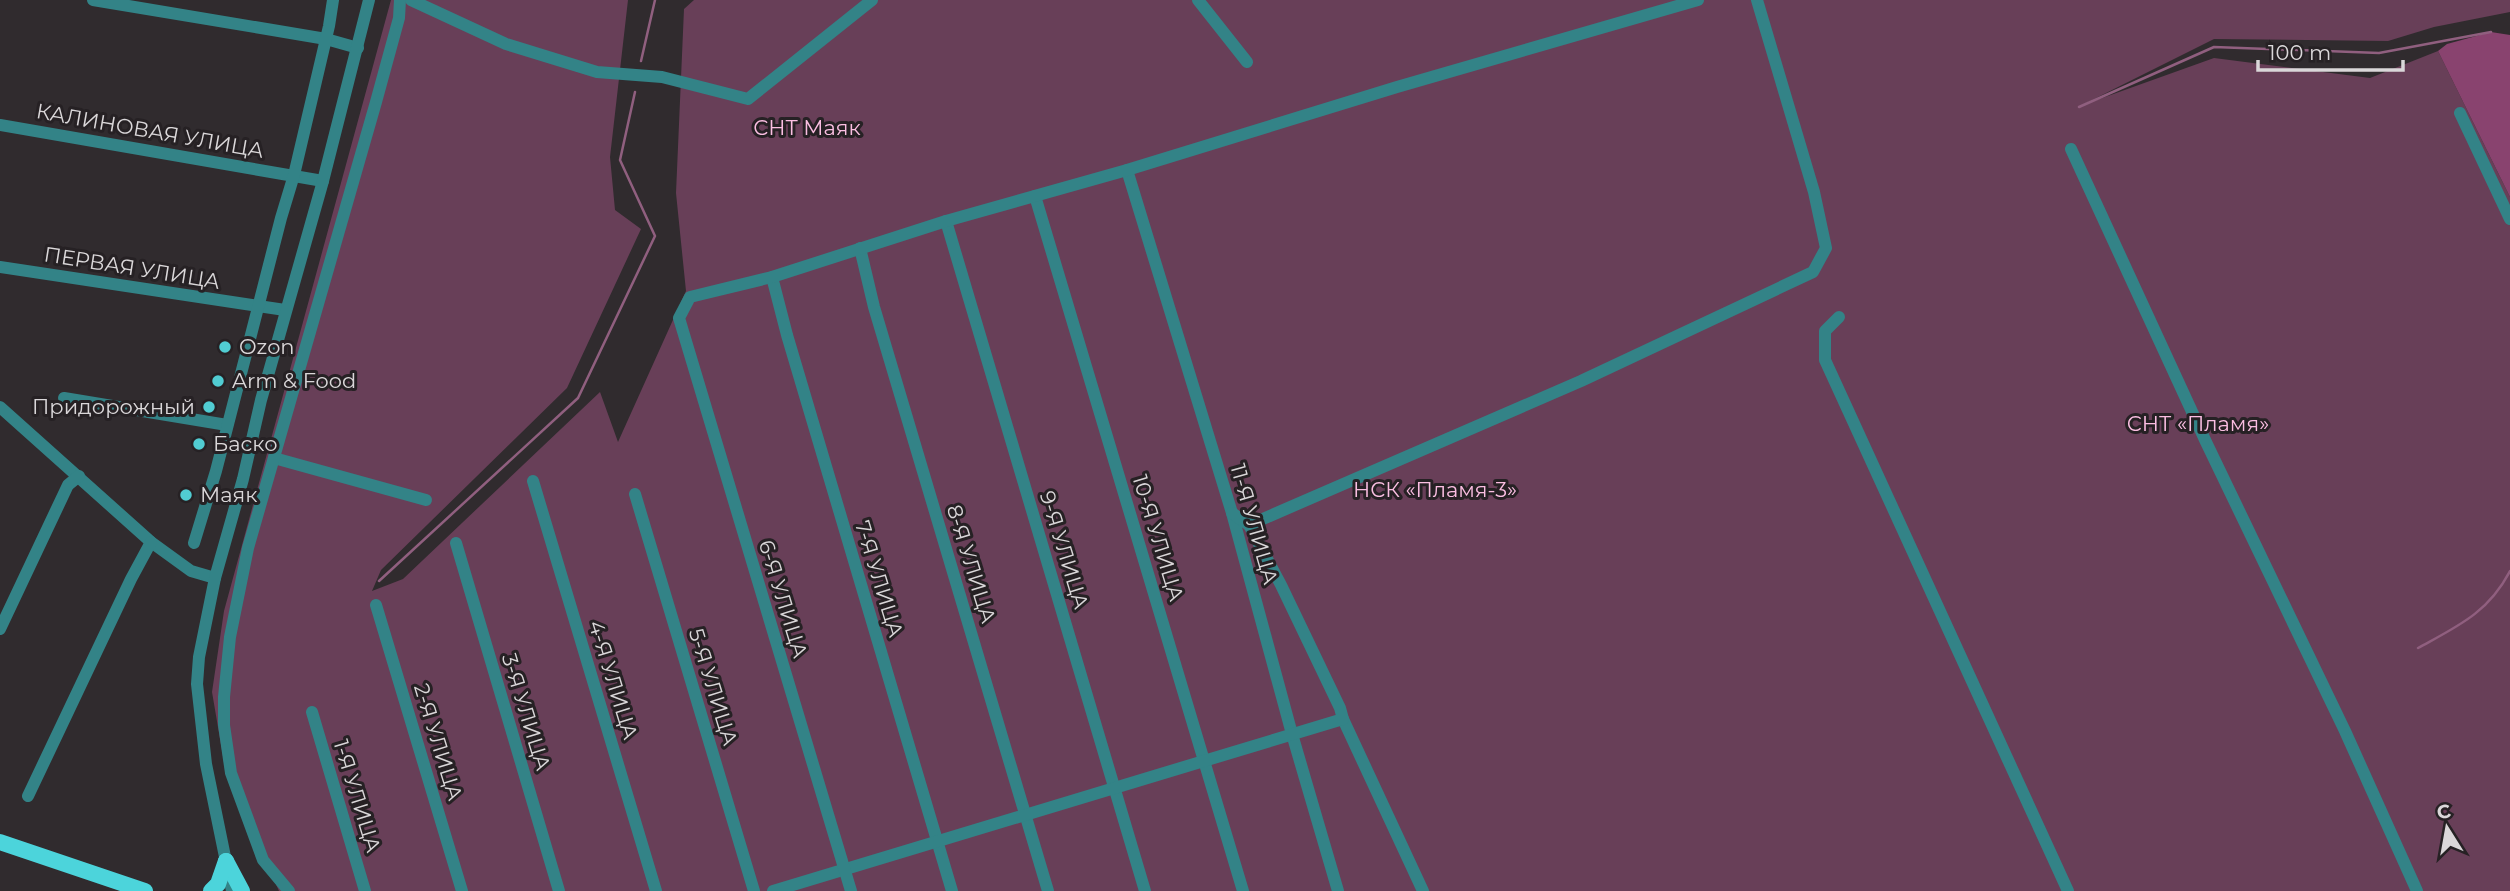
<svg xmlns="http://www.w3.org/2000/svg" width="2510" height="891" viewBox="0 0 2510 891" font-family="Montserrat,sans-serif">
<rect width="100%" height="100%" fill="#302b2e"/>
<polygon fill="#683f58" points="391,0 628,0 610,157 615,210 641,229 567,388 381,570 372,591 403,579 600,392 618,442 686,291 676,193 684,9 694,0 2510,0 2510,12 2434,27 2388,41 2214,39 2080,106 2214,58 2370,78 2438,51 2510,197 2510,891 279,891 226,774 212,692 224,611"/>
<polygon fill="#89436f" points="2491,32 2510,35 2510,197 2438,51 2447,44"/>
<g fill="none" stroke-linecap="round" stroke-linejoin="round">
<g stroke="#905f7f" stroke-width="2.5">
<polyline points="641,61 655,0"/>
<polyline points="2079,107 2214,47 2379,53 2491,32"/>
<polyline points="379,581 578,398 655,236 620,160 635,92"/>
<path d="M2418 648C2458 626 2488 613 2510 571"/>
</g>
<g stroke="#338387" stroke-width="12">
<polyline points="93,0 326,39 358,48"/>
<polyline points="411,0 506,44 597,72 662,77 748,99 872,0"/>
<polyline points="1198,0 1247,62"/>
<polyline points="2460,113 2510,219"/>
<polyline points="0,125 323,181"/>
<polyline points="2071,149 2206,442 2345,731 2417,891"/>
<polyline points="1127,170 1232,513 1292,734 1338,891"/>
<polyline points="1035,196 1243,891"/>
<polyline points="946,221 1145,891"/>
<polyline points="860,248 874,307 1048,891"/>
<polyline points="0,267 285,310"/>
<polyline points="772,277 787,335 952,891"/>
<polyline points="1839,317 1825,331 1825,360 2068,891"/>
<polyline points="64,398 227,425"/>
<polyline points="0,407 151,542 191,571 215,578"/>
<polyline points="274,458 426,500"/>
<polyline points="533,481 656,891"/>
<polyline points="635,494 754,891"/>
<polyline points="1249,525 1581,381 1813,272 1826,248 1814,192 1757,0"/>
<polyline points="194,543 216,471 281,218 294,175 329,26 333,0"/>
<polyline points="456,543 559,891"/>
<polyline points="376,605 462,891"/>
<polyline points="0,629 68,485 79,476"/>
<polyline points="312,712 365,891"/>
<polyline points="1343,719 1423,891"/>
<polyline points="28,796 131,579 151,542"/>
<polyline points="232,891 206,764 197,684 199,657 215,578 243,479 261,400 323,181 369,0"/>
<polyline points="289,891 263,860 231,773 224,725 224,697 230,637 248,548 376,102 399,18 400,0"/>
<polyline points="773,891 1343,719 1340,708 1281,585 1249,525 1232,513"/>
<polyline points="851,891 679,318 690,297 772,277 946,221 1127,170 1397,87 1698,0"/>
</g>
<g stroke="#4cd4db" stroke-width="16">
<polyline points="0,842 145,891"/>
<polyline points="226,861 242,891"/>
<polyline points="211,891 218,884 226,861"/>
</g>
</g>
<g fill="#51ccd2" stroke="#262124" stroke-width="2.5">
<circle cx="225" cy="347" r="7"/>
<circle cx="218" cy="381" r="7"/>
<circle cx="209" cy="407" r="7"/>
<circle cx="199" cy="444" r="7"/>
<circle cx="186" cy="495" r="7"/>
</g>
<g text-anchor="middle" stroke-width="6" stroke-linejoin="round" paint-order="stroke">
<g font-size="21" fill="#fbbee2" stroke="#262124">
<text x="807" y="135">СНТ Маяк</text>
<text x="2198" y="431">СНТ «Пламя»</text>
<text x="1435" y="497">НСК «Пламя-3»</text>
</g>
<g font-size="21" fill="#dad7d9" stroke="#262124">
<text transform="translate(150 131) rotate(10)" y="7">КАЛИНОВАЯ УЛИЦА</text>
<text transform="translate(132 268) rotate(9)" y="7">ПЕРВАЯ УЛИЦА</text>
<text transform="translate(1254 524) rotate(74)" y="7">11-Я УЛИЦА</text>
<text transform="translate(1158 538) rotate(73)" y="7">10-Я УЛИЦА</text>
<text transform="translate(1064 550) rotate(73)" y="7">9-Я УЛИЦА</text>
<text transform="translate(971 564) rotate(73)" y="7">8-Я УЛИЦА</text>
<text transform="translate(879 579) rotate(73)" y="7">7-Я УЛИЦА</text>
<text transform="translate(783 599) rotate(73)" y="7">6-Я УЛИЦА</text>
<text transform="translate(613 680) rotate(73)" y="7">4-Я УЛИЦА</text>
<text transform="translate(713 687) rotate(73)" y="7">5-Я УЛИЦА</text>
<text transform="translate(526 712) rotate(73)" y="7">3-Я УЛИЦА</text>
<text transform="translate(438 742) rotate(73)" y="7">2-Я УЛИЦА</text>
<text transform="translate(357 796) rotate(73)" y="7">1-Я УЛИЦА</text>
</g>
<g font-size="21" fill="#dad7d9" stroke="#262124" text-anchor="start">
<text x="239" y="354">Ozon</text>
<text x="232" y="388">Arm &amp; Food</text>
<text x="195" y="414" text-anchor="end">Придорожный</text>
<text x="213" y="451">Баско</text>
<text x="200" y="502">Маяк</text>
</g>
</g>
<g transform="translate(2447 828) rotate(349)" stroke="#262124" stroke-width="5" paint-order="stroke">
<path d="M0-5L12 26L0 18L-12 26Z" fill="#dad7d9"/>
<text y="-10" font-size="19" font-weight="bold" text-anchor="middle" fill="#dad7d9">С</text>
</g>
<path d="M2258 60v10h145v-10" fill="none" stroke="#dad7d9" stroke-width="3.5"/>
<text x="2268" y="60" font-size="21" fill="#dad7d9" stroke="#262124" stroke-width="5" paint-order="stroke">100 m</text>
</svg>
